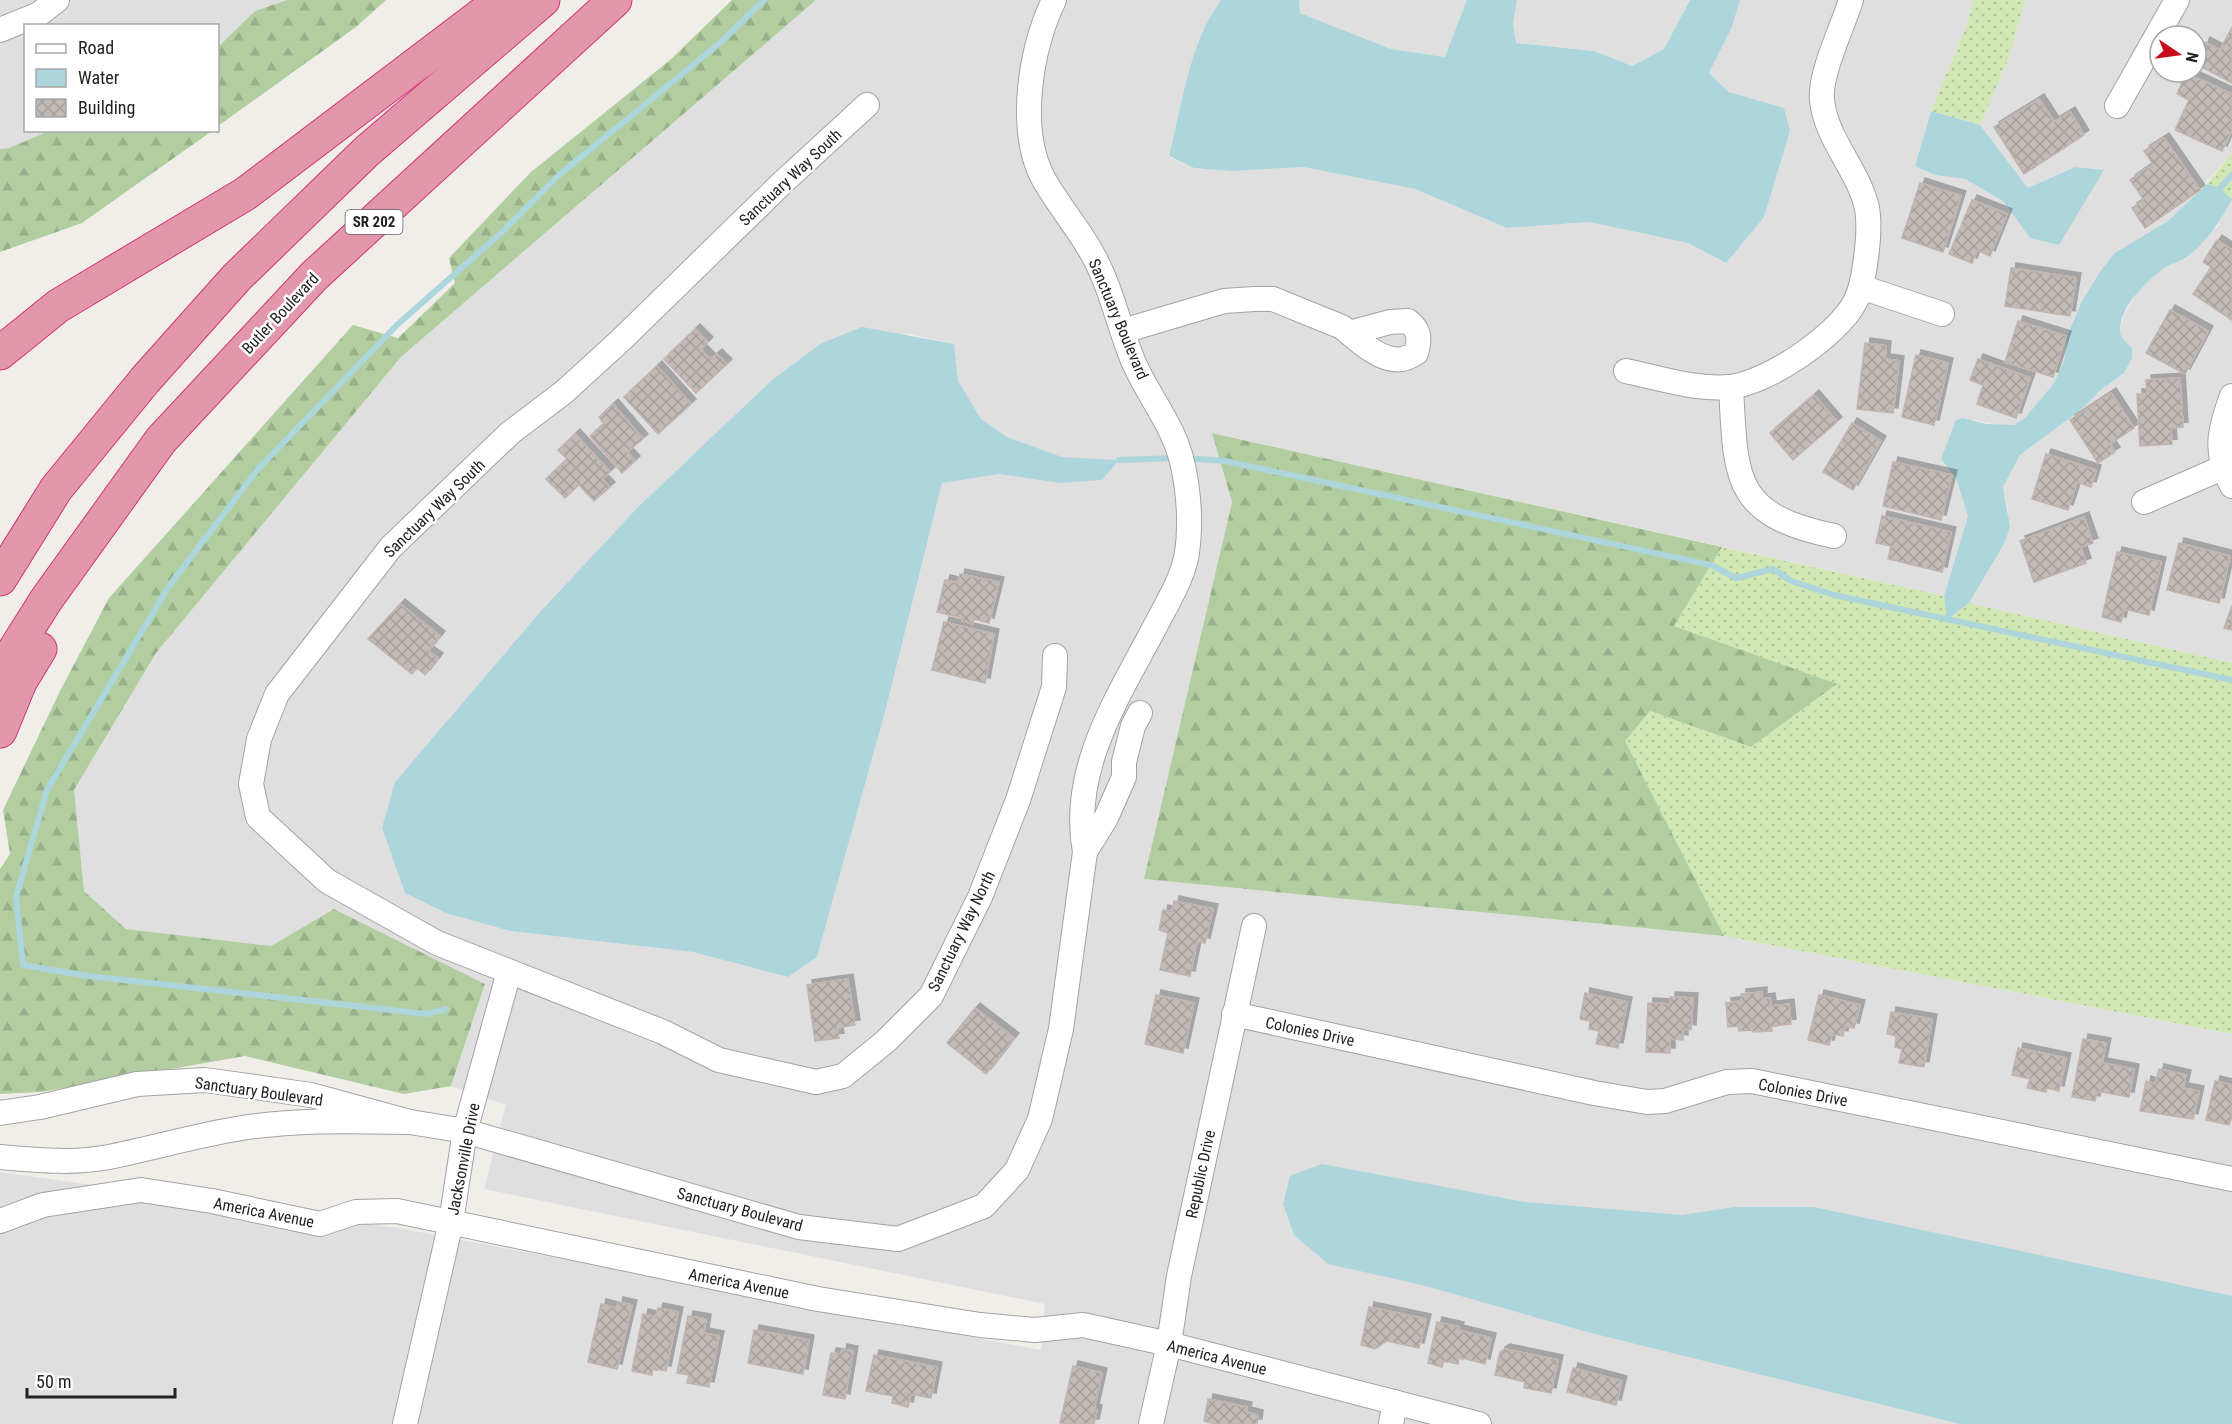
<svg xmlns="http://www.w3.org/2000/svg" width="2232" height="1424" viewBox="0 0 2232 1424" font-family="'Roboto Condensed',sans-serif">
<defs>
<pattern id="grass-dots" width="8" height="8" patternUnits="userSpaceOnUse" patternTransform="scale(1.5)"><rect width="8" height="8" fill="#d1e7b4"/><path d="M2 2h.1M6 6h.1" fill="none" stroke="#b3c69a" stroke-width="1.8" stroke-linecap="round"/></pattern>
<pattern id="forest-firs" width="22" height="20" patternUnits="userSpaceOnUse" patternTransform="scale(1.5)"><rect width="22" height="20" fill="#b2cea1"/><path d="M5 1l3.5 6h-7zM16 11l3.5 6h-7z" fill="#99b18a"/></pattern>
<pattern id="building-cross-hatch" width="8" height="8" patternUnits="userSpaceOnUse" patternTransform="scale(1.5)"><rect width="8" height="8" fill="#c2bab6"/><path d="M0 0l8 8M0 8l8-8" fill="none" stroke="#a6a09c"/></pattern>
<filter id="shadow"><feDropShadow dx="5" dy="-5" stdDeviation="0" flood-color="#0004"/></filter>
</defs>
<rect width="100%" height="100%" fill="#f1eeea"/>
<g fill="#e0dfdf" fill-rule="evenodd">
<polygon points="0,0 287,0 255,11 218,47 218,26 26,26 26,130 52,131 9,148 0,149"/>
<path d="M816 0H1221L1212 13 1169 157 1194 168 1232 171 1303 167 1415 189 1507 228 1589 222 1688 243 1726 263 1784 108 1729 92 1709 73 1732 27 1740 0H1973L1967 25 1931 111 1915 166 1935 175 1965 179 2003 201 2030 238 2075 167 2028 188 1980 125 2008 60 2025 0H2232V153L2185 207 2168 221 2116 253 2099 273 2082 301 2067 336 2064 361 2054 383 2026 418 2014 425H1999L1963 418 1941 459 1956 478 1968 516 1944 596 1212 433 1232 502 1145 879 1724 936 2232 1034V1424H0V1172L404 1229 1041 1350 1045 1304 484 1189 506 1105 451 1086 485 984 334 909 271 946 126 929 84 891 74 790 156 653 401 357ZM2160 36H2196V72H2160ZM909 334 953 344 957 381 981 419 1007 437 1062 457 1119 460 1060 483 999 474 942 482 885 712 817 957 787 977 693 952 510 931 446 913 395 782 540 612 637 508 772 380 820 344Z"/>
<polygon points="1299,0 1467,0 1446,57 1391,49 1300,13"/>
<polygon points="1517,0 1690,0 1664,49 1632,66 1594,51 1516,43 1513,24"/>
<polygon points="2232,199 2232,663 1969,603 2004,544 2008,510 2003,487 2020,455 2082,409 2102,389 2124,373 2123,340 2119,330 2125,313 2141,287 2167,266 2186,259 2197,248 2218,226"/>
</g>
<g fill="url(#grass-dots)">
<polygon points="1973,0 2025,0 2008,60 1980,125 1931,111 1967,25"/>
<polygon points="2232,153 2232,199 2220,188 2207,184"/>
<polygon points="1722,547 1944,596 1948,620 1969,603 2232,663 2232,1034 1724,936 1624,741 1650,711 1751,747 1836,685 1674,626"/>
</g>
<g fill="url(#forest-firs)">
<polygon points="287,0 386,0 356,27 218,126 218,47 255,11"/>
<polygon points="732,0 816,0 401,357 156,653 74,790 84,891 126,929 271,946 334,909 485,984 451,1086 404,1094 245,1056 41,1092 0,1094 0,869 10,854 3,810 60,691 109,598 353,325 398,338 455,283 449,258 531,172 670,60"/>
<polygon points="52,130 212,130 212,131 82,223 0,252 0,149 9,148"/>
<polygon points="1212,433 1722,547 1674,626 1837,684 1751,747 1650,711 1625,741 1724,936 1144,879 1232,502"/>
</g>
<g fill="#add5dc">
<path d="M1221 0H1299L1300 13 1391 49 1445 57 1467 0H1517L1513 24 1516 43 1594 51 1632 66 1664 49 1690 0H1740L1732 27 1709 73 1729 92 1784 108 1790 131 1764 217 1726 263 1688 243 1589 222 1507 228 1415 189 1303 167 1232 171 1194 168 1169 156C1182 106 1189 43 1221 0Z"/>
<polygon points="1931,111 1980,125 2028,188 2075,167 2104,170 2059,245 2030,238 2003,201 1965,179 1935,175 1915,166"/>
<path d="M2207 184 2220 188 2232 199C2221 221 2207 242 2187 257 2181 262 2172 263 2166 267 2148 280 2121 305 2120 329 2119 337 2127 343 2132 348V358L2124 373 2102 389 2082 409 2020 455 2003 487 2010 527 2004 544 1969 603 1947 620 1944 596 1968 516 1956 478 1941 459 1956 420 1963 418 1987 424 2014 425 2026 417 2054 383 2064 361 2067 336 2082 301 2099 273 2115 253 2168 221Z"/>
<polygon points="862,327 954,344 958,381 981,419 1007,437 1062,457 1119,460 1102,480 1060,483 999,474 942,483 885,712 817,957 788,977 693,952 510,931 446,913 405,893 382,828 395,782 540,612 637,508 772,380 820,344"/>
<polygon points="1322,1164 1525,1202 1682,1215 1735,1207 1814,1207 2232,1296 2232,1424 1960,1424 1587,1332 1422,1285 1328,1264 1294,1235 1283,1204 1290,1176"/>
</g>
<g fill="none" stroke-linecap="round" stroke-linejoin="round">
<g stroke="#add5dc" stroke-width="6">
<polyline points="2220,188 2232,175"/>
<polyline points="1186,458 1225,461 1711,565 1736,578 1773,569 1791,581 1834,595 2232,680"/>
<polyline points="1119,460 1176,458"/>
<polyline points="446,1009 427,1014 88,976 23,965 16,897 47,790 169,586 258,469 397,325 501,233 559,175 721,42 764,0"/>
</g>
</g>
<g fill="url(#building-cross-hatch)" stroke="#c2b4ad" stroke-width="1.5" filter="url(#shadow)">
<polygon points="2232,27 2232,83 2196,64 2205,42 2220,50"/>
<polygon points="2186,73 2232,94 2232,130 2222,151 2175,130 2189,100 2177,94"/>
<polygon points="2039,99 2054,122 2070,112 2084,135 2024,174 1994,127"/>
<polygon points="2164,138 2200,190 2145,228 2132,208 2144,200 2130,180 2153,164 2144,151"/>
<polygon points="1920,183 1961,196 1943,252 1902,238"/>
<polygon points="1972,200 2007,214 1990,256 1977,250 1972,263 1949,254"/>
<polygon points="2217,240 2232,250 2232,320 2193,294 2211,267 2203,262"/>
<polygon points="2011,268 2076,278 2070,316 2005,306"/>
<polygon points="2170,310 2208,331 2185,374 2146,353"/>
<polygon points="2018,321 2066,336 2053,377 2005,362"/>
<polygon points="695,329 708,342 701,349 711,359 717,354 727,364 696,393 664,359"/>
<polygon points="1865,343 1886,346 1885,359 1899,361 1893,413 1857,409"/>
<polygon points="1916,355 1948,363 1934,425 1902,417"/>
<polygon points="1978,359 2030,378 2016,418 1977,404 1983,385 1970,380"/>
<polygon points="657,366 691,404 658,434 624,397"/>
<polygon points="2180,378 2183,427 2171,428 2172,444 2140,446 2137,394 2147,394 2146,380"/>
<polygon points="2111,393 2134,428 2110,444 2115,452 2098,463 2070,420"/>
<polygon points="1814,395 1837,422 1793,460 1770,433"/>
<polygon points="613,404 643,439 627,452 635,461 622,473 590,436 604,424 599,417"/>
<polygon points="1852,423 1881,441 1853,490 1823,472"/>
<polygon points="575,434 610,472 602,479 610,487 594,501 579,485 565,498 546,479 567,459 558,450"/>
<polygon points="2046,454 2096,470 2091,487 2077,482 2068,510 2032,499"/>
<polygon points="1893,462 1952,475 1941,520 1883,506"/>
<polygon points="1882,516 1951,532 1942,572 1888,559 1891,546 1876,543"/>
<polygon points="2084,517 2093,543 2081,547 2086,563 2034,582 2020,541"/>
<polygon points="2179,543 2230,556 2219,603 2167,590"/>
<polygon points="2117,552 2161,562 2149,615 2124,609 2121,622 2102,617"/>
<polygon points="960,574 999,582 989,623 974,619 973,624 962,621 962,618 937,612 945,580 958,583"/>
<polygon points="400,604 440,636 428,651 438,658 425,675 417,668 412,674 368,639"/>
<polygon points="2232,606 2232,630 2224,628"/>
<polygon points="944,622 994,634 985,683 932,670"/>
<polygon points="1174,901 1213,909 1205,943 1197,941 1190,976 1160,970 1168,933 1159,930 1163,910 1172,912"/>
<polygon points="848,979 855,1025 837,1028 839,1038 815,1041 807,985"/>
<polygon points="1762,992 1762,999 1770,998 1771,1006 1789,1004 1791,1024 1771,1026 1772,1031 1753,1032 1752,1030 1739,1031 1738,1026 1728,1027 1726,1003 1741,1001 1741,994"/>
<polygon points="1585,993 1627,1002 1618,1048 1596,1044 1599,1031 1589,1029 1590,1021 1580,1019"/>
<polygon points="1156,995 1194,1003 1183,1053 1145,1044"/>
<polygon points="1819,995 1860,1005 1854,1028 1845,1026 1843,1036 1832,1034 1829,1045 1808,1040"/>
<polygon points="1670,997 1693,998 1691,1030 1683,1029 1683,1040 1670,1039 1670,1053 1646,1052 1648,1003 1670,1004"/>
<polygon points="975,1008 1014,1038 986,1074 947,1043"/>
<polygon points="1891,1012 1932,1019 1924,1067 1899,1063 1902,1049 1895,1047 1896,1036 1887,1034"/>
<polygon points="2083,1039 2106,1043 2102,1063 2134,1069 2129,1097 2097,1091 2095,1101 2072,1097"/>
<polygon points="2018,1048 2066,1058 2059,1091 2047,1088 2046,1092 2027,1088 2030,1079 2012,1075"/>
<polygon points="2159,1069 2186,1075 2183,1088 2199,1091 2193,1119 2140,1111 2146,1081 2155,1084"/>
<polygon points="2215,1081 2232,1085 2232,1117 2229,1125 2206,1120"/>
<polygon points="618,1302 632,1305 617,1369 588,1362 601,1304 617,1308"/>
<polygon points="1369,1307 1426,1319 1419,1348 1387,1341 1375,1349 1361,1345"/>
<polygon points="658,1308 678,1312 666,1371 653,1368 652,1375 632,1371 643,1314 656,1317"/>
<polygon points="688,1316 706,1319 704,1333 719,1336 709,1387 687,1383 689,1375 677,1373"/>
<polygon points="1437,1322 1459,1327 1458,1330 1491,1338 1485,1364 1459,1357 1458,1364 1444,1361 1442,1367 1428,1363"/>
<polygon points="754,1330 809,1340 803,1374 748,1363"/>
<polygon points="842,1349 853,1351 845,1399 823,1395 831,1353 841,1354"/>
<polygon points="1505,1349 1558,1360 1551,1393 1524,1388 1525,1382 1495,1375 1500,1352"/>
<polygon points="874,1355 937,1367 931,1398 911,1394 908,1407 892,1403 893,1396 866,1391"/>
<polygon points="1073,1366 1102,1373 1094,1409 1097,1410 1094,1424 1060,1423"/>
<polygon points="1573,1368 1622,1381 1616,1405 1567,1392"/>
<polygon points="1208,1399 1247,1407 1246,1412 1258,1415 1257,1424 1214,1424 1204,1421"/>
</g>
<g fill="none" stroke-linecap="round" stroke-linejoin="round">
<defs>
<g id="street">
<polyline points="0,30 39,14 57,0"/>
<polyline points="867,105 781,184 621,340 564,392 510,433 391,547 277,694 259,739 251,784 258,817 327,881 437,943 663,1032 719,1060 816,1082 843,1076 886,1041 931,996 980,897 1018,800 1054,687 1055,656"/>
<polyline points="2117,106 2177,0"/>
<polyline points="1861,287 1942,314"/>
<path d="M1123 331 1224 301 1254 299H1273L1342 327C1357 339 1381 363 1402 359 1406 359 1412 355 1416 353 1420 339 1420 330 1408 321L1390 322 1349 333"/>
<path d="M1626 371C1659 378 1696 390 1730 387 1768 383 1838 335 1855 302 1865 283 1871 230 1867 208 1858 169 1826 140 1822 100 1819 75 1843 26 1851 0"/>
<path d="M1731 387C1736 478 1732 515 1834 536"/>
<path d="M2232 396C2219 431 2214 452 2232 486"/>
<polyline points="2144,502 2222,468"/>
<polyline points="1085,852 1106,818 1124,777 1124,762 1133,726 1140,713"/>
<polyline points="1234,1014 1594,1093 1647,1102 1665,1101 1727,1082 1752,1081 2232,1179"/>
<path d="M0 1113 40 1107 137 1084 205 1080 311 1095 410 1122C354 1121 298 1119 242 1128 197 1135 154 1148 109 1157 73 1164 36 1160 0 1157"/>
<path d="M410 1122 465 1131 799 1227 898 1239 984 1206 1017 1170 1040 1119 1061 1029 1085 852C1069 767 1121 693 1158 621 1169 600 1183 577 1187 553 1191 526 1189 493 1183 466 1175 427 1150 399 1134 363 1119 328 1112 289 1093 255 1079 229 1058 205 1043 178 1017 128 1031 48 1054 0"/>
<polyline points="0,1221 43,1205 141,1190 212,1201 320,1224 356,1212 397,1211 818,1299 980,1325 1035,1330 1083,1325 1169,1344 1479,1424"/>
<polyline points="405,1424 451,1222 465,1131 509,972"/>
<polyline points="1151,1424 1169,1344 1179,1276 1254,926"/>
<polyline points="1391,1424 1395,1402"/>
</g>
<g id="highway">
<polyline points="0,353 58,306 245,194 501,0"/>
<polyline points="0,579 56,489 145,380 237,277 367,151 543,0"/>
<polyline points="0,673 46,600 161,440 314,276 615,0"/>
<polyline points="0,731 20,682 40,649"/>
</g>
</defs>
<use href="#street" stroke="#a3a3a3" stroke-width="26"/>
<use href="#highway" stroke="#d13576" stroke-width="35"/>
<use href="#street" stroke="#fff" stroke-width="24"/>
<use href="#highway" stroke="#e397ab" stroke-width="33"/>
</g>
<g text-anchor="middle" stroke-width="5" stroke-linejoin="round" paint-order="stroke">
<rect fill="#fff" stroke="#646464" stroke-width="1.5" x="345.5" y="210" width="57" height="24" rx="4.5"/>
<g font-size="15" font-weight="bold" fill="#222">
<text x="374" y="227">SR 202</text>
</g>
<g font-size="16" fill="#222" stroke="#fff">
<text transform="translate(790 177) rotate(-43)" y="6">Sanctuary Way South</text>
<text transform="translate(280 313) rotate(-47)" y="6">Butler Boulevard</text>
<text transform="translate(1119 319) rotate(67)" y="6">Sanctuary Boulevard</text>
<text transform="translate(434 508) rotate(-44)" y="6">Sanctuary Way South</text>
<text transform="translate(961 931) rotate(-64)" y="6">Sanctuary Way North</text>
<text transform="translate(1310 1031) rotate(12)" y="6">Colonies Drive</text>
<text transform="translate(259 1091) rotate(8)" y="6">Sanctuary Boulevard</text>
<text transform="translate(1803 1092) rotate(11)" y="6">Colonies Drive</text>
<text transform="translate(463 1159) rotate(-79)" y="6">Jacksonville Drive</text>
<text transform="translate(1200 1174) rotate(-78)" y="6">Republic Drive</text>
<text transform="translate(740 1209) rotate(15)" y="6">Sanctuary Boulevard</text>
<text transform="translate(264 1212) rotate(11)" y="6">America Avenue</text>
<text transform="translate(739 1283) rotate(11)" y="6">America Avenue</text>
<text transform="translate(1217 1357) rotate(14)" y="6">America Avenue</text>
</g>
</g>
<rect x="24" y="24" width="195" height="108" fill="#ffffff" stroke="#a7a7a7" stroke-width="1.5"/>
<rect x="36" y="44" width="30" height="9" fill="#ffffff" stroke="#a7a7a7" stroke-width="1.5"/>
<text x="78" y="54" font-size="18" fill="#222222">Road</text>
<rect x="36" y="69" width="30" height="18" fill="#add5dc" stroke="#a7a7a7" stroke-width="1.5"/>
<text x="78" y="84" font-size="18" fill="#222222">Water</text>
<rect x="36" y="99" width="30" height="18" fill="url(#building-cross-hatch)" stroke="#a7a7a7" stroke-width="1.5"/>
<text x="78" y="114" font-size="18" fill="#222222">Building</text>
<g transform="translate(2178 54) rotate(103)"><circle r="28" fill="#ffffff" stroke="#a7a7a7" stroke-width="1.5"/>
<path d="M0-4.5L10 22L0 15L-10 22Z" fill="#c70d1b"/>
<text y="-9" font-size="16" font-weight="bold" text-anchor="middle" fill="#222222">N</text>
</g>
<path d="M27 1388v9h148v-9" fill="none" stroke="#222222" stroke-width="3"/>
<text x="36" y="1388" font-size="18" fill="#222222" stroke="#ffffff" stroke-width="4.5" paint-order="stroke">50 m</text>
</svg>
